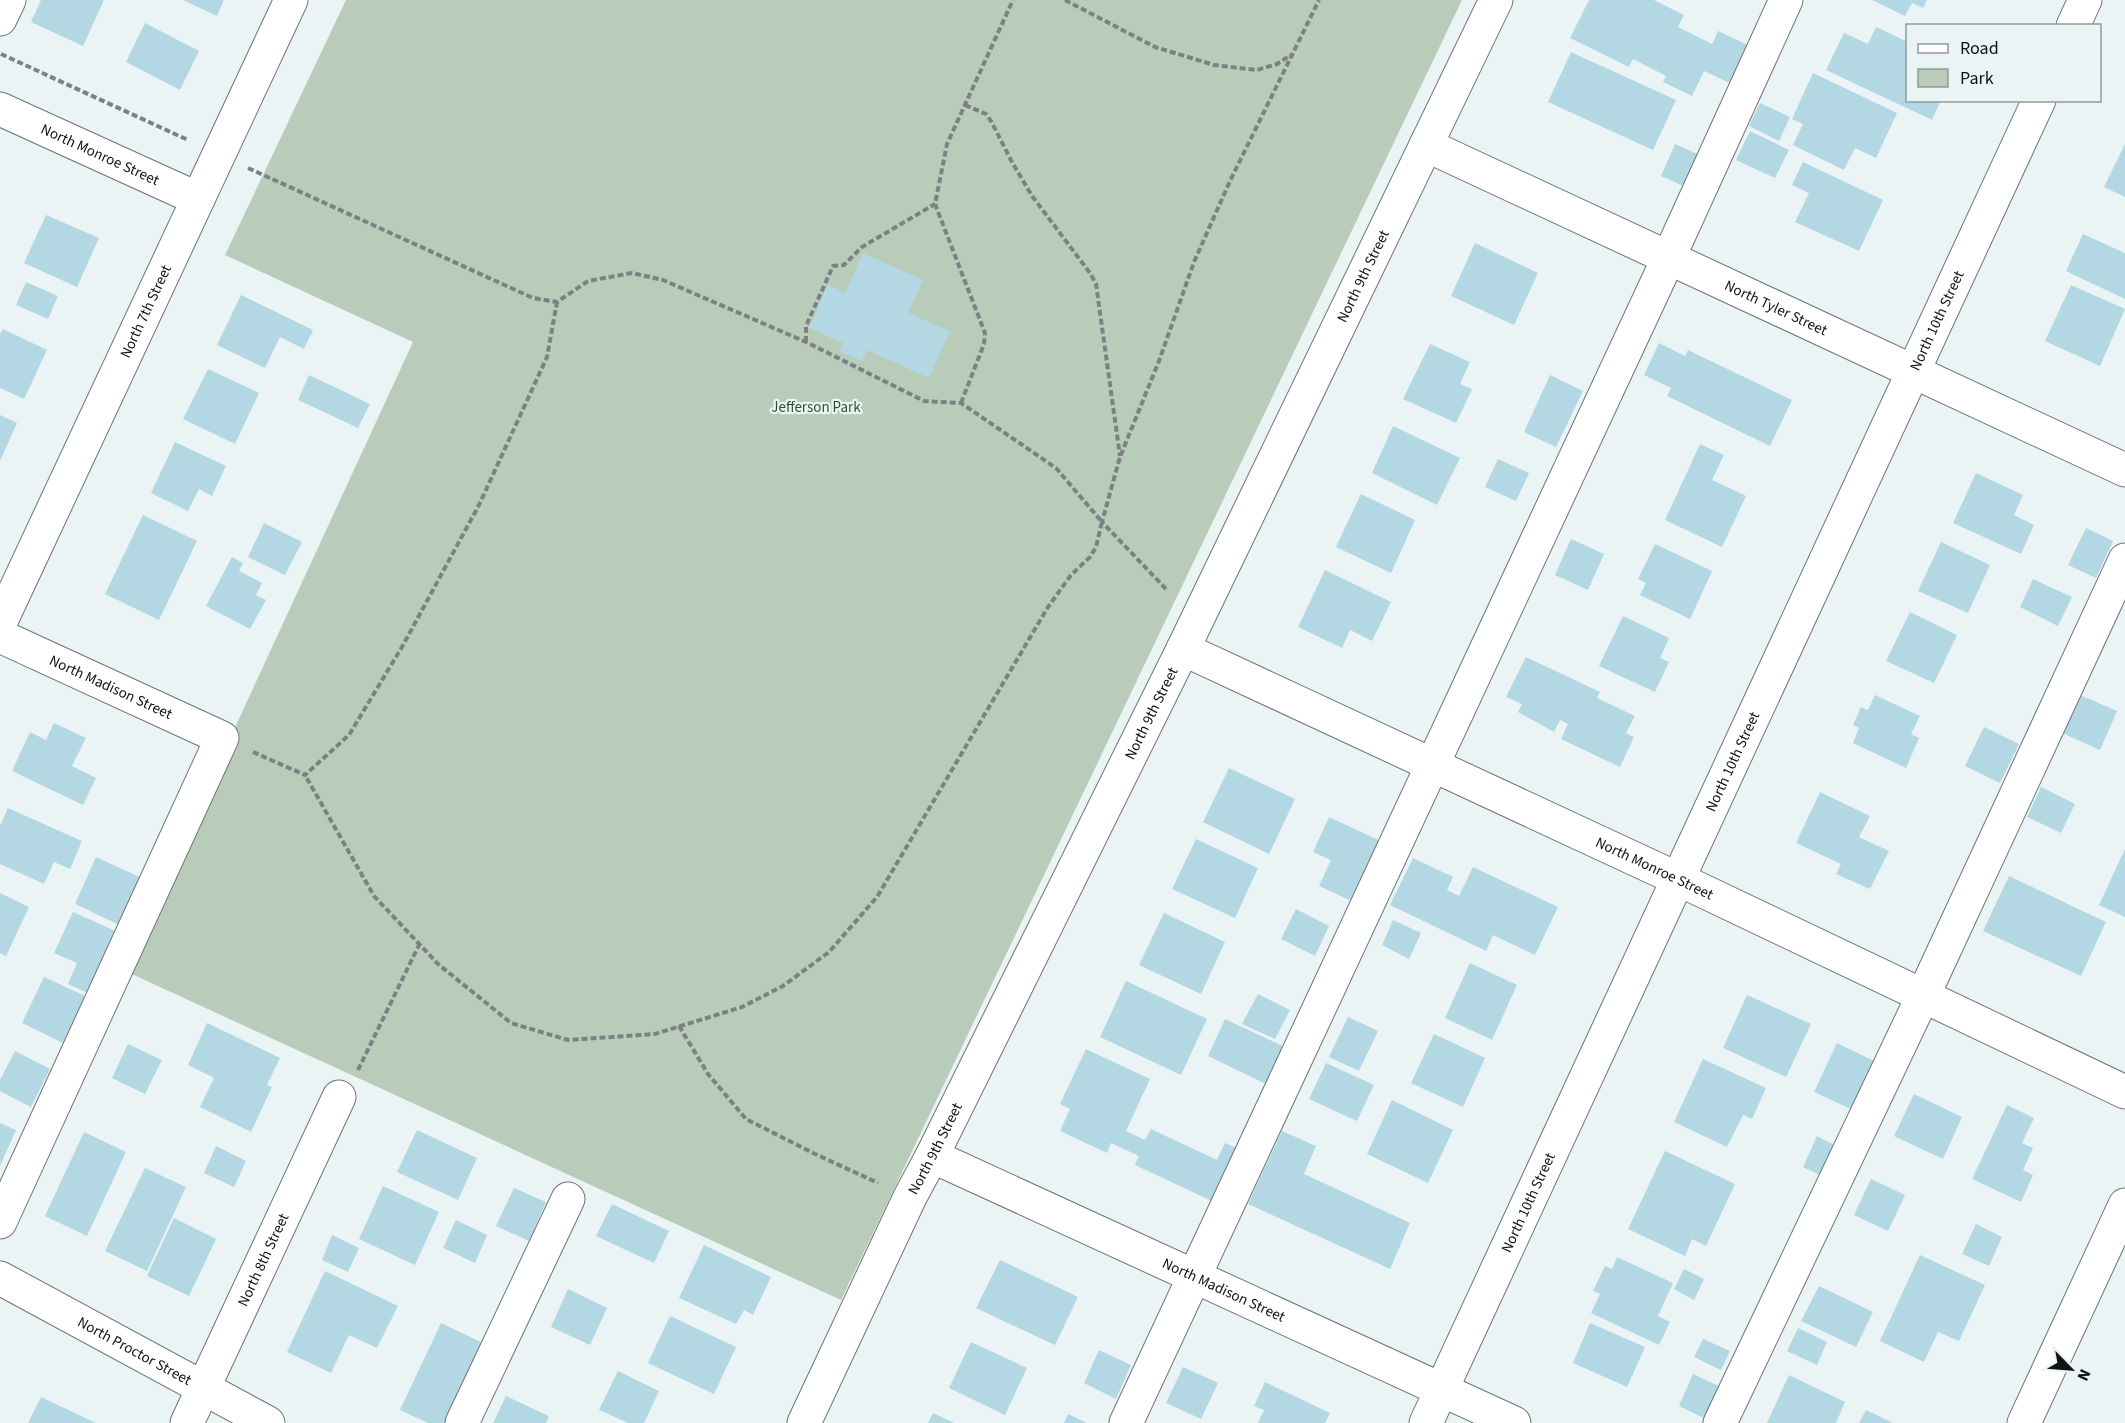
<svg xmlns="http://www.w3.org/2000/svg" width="2125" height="1423" viewBox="0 0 2125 1423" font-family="'Source Sans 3',sans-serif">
<rect width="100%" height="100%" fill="#ebf4f4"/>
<polygon fill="#b9ccba" points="346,0 1462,0 841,1300 123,970 413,342 225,255"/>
<g fill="#b3d7e3">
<polygon points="41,0 104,0 83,46 31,22"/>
<polygon points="183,0 224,0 217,16"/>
<polygon points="1589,0 1654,0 1684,15 1678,27 1712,44 1718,31 1752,47 1734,85 1704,71 1692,96 1663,82 1666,76 1633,59 1629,67 1570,38"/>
<polygon points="1872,0 1927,0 1923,8 1912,3 1905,16"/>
<polygon points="145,23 199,51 180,90 126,62"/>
<polygon points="1876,27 1908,42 1908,100 1941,100 1932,120 1826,70 1844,33 1868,44"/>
<polygon points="1571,52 1676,100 1653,150 1548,102"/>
<polygon points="1813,73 1897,113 1876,158 1855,148 1844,170 1793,145 1803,124 1792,119"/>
<polygon points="1760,103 1790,117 1779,141 1749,126"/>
<polygon points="1750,131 1789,150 1775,178 1736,160"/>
<polygon points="1675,144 1702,156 1688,188 1661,176"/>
<polygon points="2125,144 2125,197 2104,187"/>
<polygon points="1803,162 1883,200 1859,251 1795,222 1809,193 1792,185"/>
<polygon points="46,215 99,238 77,287 24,263"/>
<polygon points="2083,234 2125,253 2125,299 2066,271"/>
<polygon points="1475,243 1538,273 1514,325 1451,296"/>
<polygon points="863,253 923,280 908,313 950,331 929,378 867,350 862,361 840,352 843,343 809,328 828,284 845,293"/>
<polygon points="26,282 58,296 48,319 16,305"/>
<polygon points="2071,285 2125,309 2100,366 2045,341"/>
<polygon points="241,295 313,330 304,349 280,337 265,368 217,345"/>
<polygon points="3,329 47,350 24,399 0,388 0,334"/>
<polygon points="1659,343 1685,356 1688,350 1792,400 1770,446 1667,396 1671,388 1644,375"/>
<polygon points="1430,344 1470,362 1460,384 1472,389 1456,423 1403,399"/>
<polygon points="208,369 259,393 235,444 183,419"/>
<polygon points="309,375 370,404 358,428 298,400"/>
<polygon points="1550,375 1583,391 1556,447 1524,432"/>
<polygon points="0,415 17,423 0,461"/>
<polygon points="1393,426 1460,458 1437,505 1372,473"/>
<polygon points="175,442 226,466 212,496 199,489 188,511 151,493"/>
<polygon points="1700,444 1724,455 1712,480 1746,496 1722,547 1665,520"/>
<polygon points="1498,459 1529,473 1516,501 1485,487"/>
<polygon points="1976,473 2023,495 2014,515 2034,525 2021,554 1953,523"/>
<polygon points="1361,494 1415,520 1391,573 1336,547"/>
<polygon points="143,515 197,541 159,620 105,594"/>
<polygon points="264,523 302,542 285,575 248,557"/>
<polygon points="2086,528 2113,541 2096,578 2068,565"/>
<polygon points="1571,539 1604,554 1588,590 1555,575"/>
<polygon points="1941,542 1990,565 1968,613 1918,591"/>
<polygon points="1655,544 1712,571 1690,619 1640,595 1646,583 1638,579"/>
<polygon points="232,557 243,563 239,571 262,583 256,595 266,600 250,629 206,606"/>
<polygon points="1325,570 1391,602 1372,641 1350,630 1342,648 1298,627"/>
<polygon points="2033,579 2072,597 2058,626 2020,607"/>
<polygon points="1910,612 1957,635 1934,683 1886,661"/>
<polygon points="1623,616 1669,638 1660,658 1669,662 1655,692 1599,666"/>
<polygon points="1526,657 1600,692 1597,698 1635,716 1626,733 1634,737 1620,767 1561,739 1568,724 1560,720 1554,732 1518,712 1522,704 1506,697"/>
<polygon points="1875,695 1920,716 1911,734 1919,738 1906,768 1853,743 1859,728 1853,725 1861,707 1868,710"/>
<polygon points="2080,695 2117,711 2100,750 2062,733"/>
<polygon points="54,723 86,738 72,766 96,778 83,805 12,771 30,732 46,740"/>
<polygon points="1984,727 2019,744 2000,783 1965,766"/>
<polygon points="1229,768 1295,799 1269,854 1203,822"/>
<polygon points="2041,787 2075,804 2061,833 2027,817"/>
<polygon points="1820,792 1870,816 1859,837 1889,851 1870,889 1836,874 1841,864 1796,843"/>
<polygon points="8,808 82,841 70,869 54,862 44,884 0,864 0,826"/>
<polygon points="1329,817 1383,842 1354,902 1319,886 1331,860 1313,852"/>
<polygon points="1196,839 1258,868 1235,918 1172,889"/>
<polygon points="2125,849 2125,917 2099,905"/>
<polygon points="96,857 146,880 124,927 75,904"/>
<polygon points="1413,858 1453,877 1447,890 1459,896 1473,867 1558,907 1535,955 1493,935 1486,951 1390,905"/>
<polygon points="2009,876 2106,922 2081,976 1983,931"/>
<polygon points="0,893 29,907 6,956 0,953"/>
<polygon points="1296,909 1329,926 1315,956 1281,939"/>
<polygon points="73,912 120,933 92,995 68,984 77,963 54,953"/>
<polygon points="1164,913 1225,942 1201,994 1139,965"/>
<polygon points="1393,920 1421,933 1409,959 1382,945"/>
<polygon points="1470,963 1517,985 1492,1040 1445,1018"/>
<polygon points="44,977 85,996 63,1043 22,1023"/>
<polygon points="1126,981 1207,1019 1181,1075 1100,1037"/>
<polygon points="1258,994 1290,1010 1275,1039 1242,1024"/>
<polygon points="1747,995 1811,1024 1786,1077 1723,1048"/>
<polygon points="1348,1017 1378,1031 1359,1071 1329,1057"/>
<polygon points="1225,1019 1285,1047 1268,1085 1208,1056"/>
<polygon points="207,1023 280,1058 267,1085 272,1087 251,1132 200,1107 214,1078 188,1065"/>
<polygon points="1434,1034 1485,1058 1463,1107 1411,1083"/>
<polygon points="1837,1043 1876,1062 1853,1110 1814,1092"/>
<polygon points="128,1044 162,1060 145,1094 112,1078"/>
<polygon points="1086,1049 1150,1079 1126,1131 1145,1140 1151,1129 1217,1160 1225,1143 1241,1150 1216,1203 1135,1165 1139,1156 1111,1143 1107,1153 1060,1131 1070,1109 1060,1104"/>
<polygon points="15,1051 50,1069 31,1107 0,1091 0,1080"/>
<polygon points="1703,1059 1766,1088 1752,1119 1743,1115 1727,1147 1674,1122"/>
<polygon points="1326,1063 1374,1085 1357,1121 1309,1099"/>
<polygon points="1914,1094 1962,1117 1943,1159 1894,1136"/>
<polygon points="1392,1100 1453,1130 1428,1183 1367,1154"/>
<polygon points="2007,1105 2034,1118 2022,1143 2033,1148 2023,1170 2033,1175 2021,1202 1972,1179"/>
<polygon points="0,1123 16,1130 0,1166"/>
<polygon points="417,1130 477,1158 458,1200 397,1172"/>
<polygon points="1282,1131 1316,1146 1304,1174 1410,1223 1390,1269 1248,1204"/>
<polygon points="84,1132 126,1152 87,1236 45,1216"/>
<polygon points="1817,1136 1838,1147 1824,1177 1803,1167"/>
<polygon points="216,1146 246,1161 234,1187 204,1173"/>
<polygon points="1665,1151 1735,1184 1706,1246 1692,1239 1685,1256 1628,1229"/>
<polygon points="145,1168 186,1187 147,1271 105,1251"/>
<polygon points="1871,1179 1905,1195 1888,1231 1854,1215"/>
<polygon points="383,1186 439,1212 415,1265 359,1239"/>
<polygon points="514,1188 546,1202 529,1241 496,1226"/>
<polygon points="612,1204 669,1231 654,1263 596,1236"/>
<polygon points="174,1218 216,1239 189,1296 147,1276"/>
<polygon points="456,1220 487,1235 475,1263 443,1248"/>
<polygon points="1976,1224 2002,1237 1989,1266 1962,1254"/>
<polygon points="332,1235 359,1248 348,1272 322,1260"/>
<polygon points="704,1245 771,1277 753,1315 744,1310 736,1324 679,1298"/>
<polygon points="1920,1255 1985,1285 1959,1341 1938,1332 1924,1362 1880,1341"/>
<polygon points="1617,1257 1673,1283 1658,1316 1670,1322 1659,1345 1591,1313 1600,1294 1593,1291 1605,1266 1612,1269"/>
<polygon points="1000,1260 1078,1297 1055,1345 976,1308"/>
<polygon points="1684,1269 1704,1279 1694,1300 1674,1289"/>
<polygon points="325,1271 398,1306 377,1348 349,1335 331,1373 287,1352"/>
<polygon points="1819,1286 1873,1312 1856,1347 1801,1321"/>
<polygon points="568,1289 607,1308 590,1345 551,1327"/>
<polygon points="670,1316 736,1347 714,1394 648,1363"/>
<polygon points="441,1323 485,1344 448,1423 428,1423 400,1410"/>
<polygon points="1590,1323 1645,1347 1627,1387 1573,1363"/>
<polygon points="1798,1328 1827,1342 1817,1365 1787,1351"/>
<polygon points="1703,1339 1730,1351 1721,1370 1694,1357"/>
<polygon points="971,1342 1027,1368 1005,1415 949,1388"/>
<polygon points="1099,1350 1131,1365 1116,1399 1084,1383"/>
<polygon points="1183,1367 1218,1383 1201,1419 1166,1403"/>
<polygon points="618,1371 659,1391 644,1423 628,1423 599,1410"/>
<polygon points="1693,1374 1725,1389 1710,1421 1679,1406"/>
<polygon points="1789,1375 1845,1402 1836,1423 1767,1423"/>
<polygon points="1265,1382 1330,1413 1325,1423 1258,1423 1264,1410 1254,1406"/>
<polygon points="506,1396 549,1416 546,1423 493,1423"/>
<polygon points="41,1397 96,1423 28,1423"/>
<polygon points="1866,1410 1893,1423 1859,1423"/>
<polygon points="933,1413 954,1423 928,1423"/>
<polygon points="1068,1414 1087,1423 1064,1423"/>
</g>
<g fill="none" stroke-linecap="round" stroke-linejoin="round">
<defs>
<g id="minor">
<polyline points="0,19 9,0"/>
<polyline points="2073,26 2085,0"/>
<path id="s1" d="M0 109 198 199"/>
<path id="s2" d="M1426 145 2125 470"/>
<path id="s3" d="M0 623 291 0"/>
<path id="s4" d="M0 636 222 738 0 1222"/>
<path id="s5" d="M1183 649 1678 879 2125 1092"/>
<path id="s6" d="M932 1156 1514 1423"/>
<path id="s7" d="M0 1278 268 1423"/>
<path id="s8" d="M187 1423 339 1097"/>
<polyline points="462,1423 568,1199"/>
<path id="s9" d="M804 1423 910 1197 932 1156 1183 649 1496 0"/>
<polyline points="1126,1423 1669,257 1786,0"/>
<path id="s10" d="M1426 1423 2039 100"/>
<polyline points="1720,1423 1923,996 2125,560"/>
<polyline points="2024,1423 2125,1205"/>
</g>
</defs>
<use href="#minor" stroke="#6c7474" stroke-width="35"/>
<g stroke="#7c8282" stroke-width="4" stroke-dasharray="6 3" stroke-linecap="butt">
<polyline points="1065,0 1155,47 1214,65 1257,70 1277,64 1291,55"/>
<polyline points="1,54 188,140"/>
<polyline points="965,105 986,114 991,121 1012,162 1032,196 1090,273 1096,284 1120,456"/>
<polyline points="248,168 533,298 557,302 588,281 632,273 663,280 806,342 924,401 961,403 1056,468 1102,522 1096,547 1090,557 1071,575 1048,607 877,897 829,952 783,986 742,1007 655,1034 568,1040 511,1023 438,964 374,896 305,775"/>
<polyline points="806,342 806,326 833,266 844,265 862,247 935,204"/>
<polyline points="961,403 984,344 985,333 935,204 947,144 1013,0"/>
<polyline points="1166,589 1102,522 1120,457 1159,361 1194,262 1230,181 1319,0"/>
<polyline points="253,752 305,775 349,735 402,647 479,505 547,357 557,302"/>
<polyline points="679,1026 708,1074 746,1119 813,1153 878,1183"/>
<polyline points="358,1070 420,943"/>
</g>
<use href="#minor" stroke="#fff" stroke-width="33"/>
</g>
<g text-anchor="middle" stroke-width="4.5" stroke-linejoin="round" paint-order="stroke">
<g font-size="15" fill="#101313" stroke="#ebf4f4">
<text dy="5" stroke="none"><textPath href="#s1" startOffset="110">North Monroe Street</textPath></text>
<text dy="5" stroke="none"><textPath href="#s9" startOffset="1276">North 9th Street</textPath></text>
<text dy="5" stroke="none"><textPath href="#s2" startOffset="386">North Tyler Street</textPath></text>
<text dy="5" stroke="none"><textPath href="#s3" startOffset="344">North 7th Street</textPath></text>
<text dy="5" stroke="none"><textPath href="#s10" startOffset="1215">North 10th Street</textPath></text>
<text dy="5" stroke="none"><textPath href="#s4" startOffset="122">North Madison Street</textPath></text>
<text dy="5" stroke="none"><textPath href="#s9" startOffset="790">North 9th Street</textPath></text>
<text dy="5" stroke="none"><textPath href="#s10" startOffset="729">North 10th Street</textPath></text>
<text dy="5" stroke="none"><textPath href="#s5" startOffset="520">North Monroe Street</textPath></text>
<text dy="5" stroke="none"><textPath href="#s9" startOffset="304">North 9th Street</textPath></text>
<text dy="5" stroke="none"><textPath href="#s10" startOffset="243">North 10th Street</textPath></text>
<text dy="5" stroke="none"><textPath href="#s8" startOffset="180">North 8th Street</textPath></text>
<text dy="5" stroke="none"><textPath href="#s6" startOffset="321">North Madison Street</textPath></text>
<text dy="5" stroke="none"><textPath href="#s7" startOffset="153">North Proctor Street</textPath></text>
</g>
<g font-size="15" fill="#2b5230" stroke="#ebf4f4">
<text x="816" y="412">Jefferson Park</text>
</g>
</g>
<rect x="1906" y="24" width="195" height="78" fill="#ebf4f4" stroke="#939a9a" stroke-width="1.5"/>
<rect x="1918" y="44" width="30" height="9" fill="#ffffff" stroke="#939a9a" stroke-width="1.5"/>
<text x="1960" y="54" font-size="18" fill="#101313">Road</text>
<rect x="1918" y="69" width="30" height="18" fill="#b9ccba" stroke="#939a9a" stroke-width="1.5"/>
<text x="1960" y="84" font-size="18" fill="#101313">Park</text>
<g transform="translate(2071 1369) rotate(115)" stroke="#ebf4f4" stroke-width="4.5" paint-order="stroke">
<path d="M0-4.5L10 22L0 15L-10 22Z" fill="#101313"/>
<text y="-9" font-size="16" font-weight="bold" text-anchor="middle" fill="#101313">N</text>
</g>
</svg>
